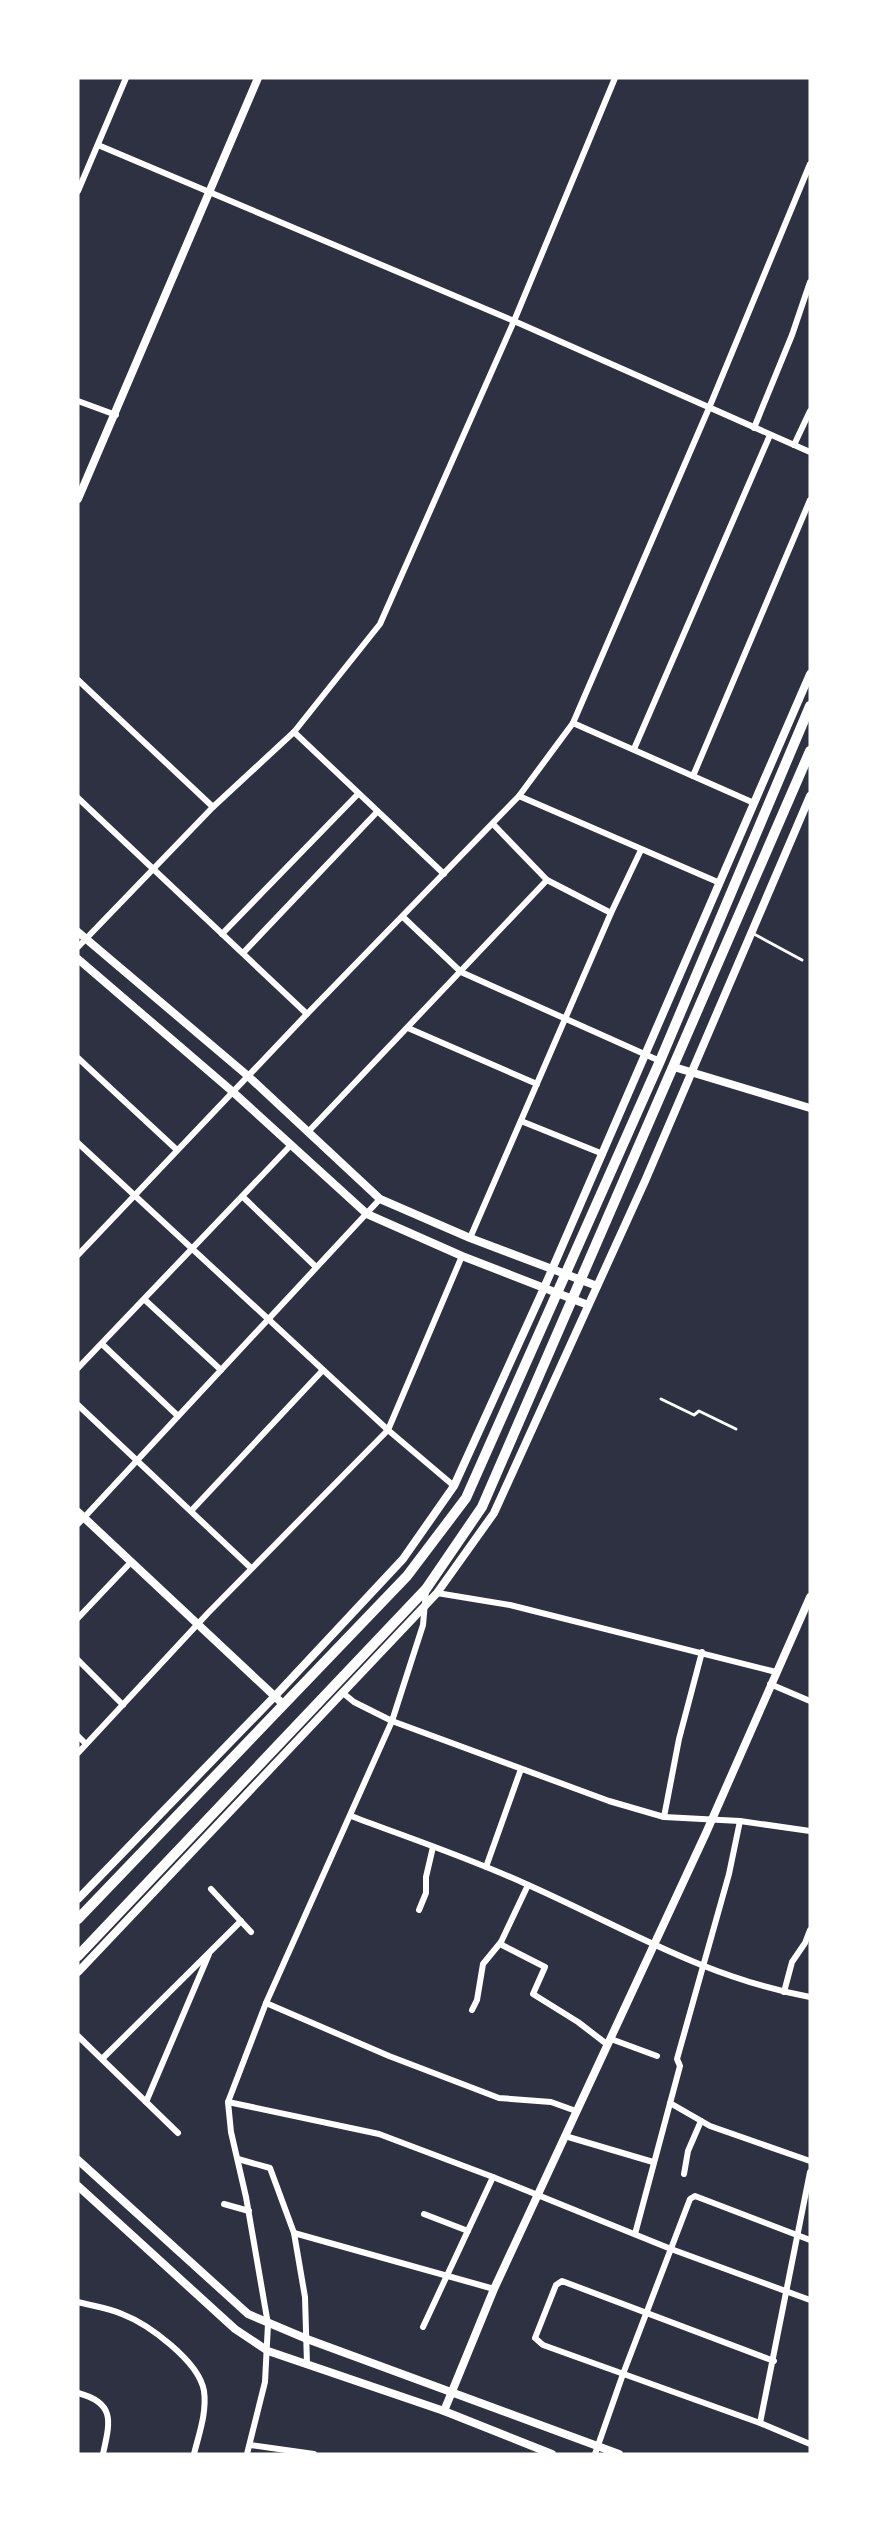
<svg xmlns="http://www.w3.org/2000/svg" width="888" height="2532" viewBox="0 0 888 2532" font-family="'IBM Plex Sans',sans-serif">
<rect width="100%" height="100%" fill="#2d3142"/>
<g fill="none" stroke-linecap="round" stroke-linejoin="round">
<g stroke="#fff" stroke-width="3">
<polyline points="754,934 802,960"/>
<polyline points="661,1399 694,1415 699,1411 736,1429"/>
</g>
<g stroke="#fff" stroke-width="6">
<polyline points="98,145 514,321 810,452"/>
<polyline points="78,191 126,78"/>
<polyline points="78,401 116,415"/>
<polyline points="754,428 792,335 810,282"/>
<polyline points="794,445 810,411"/>
<polyline points="78,680 213,807"/>
<polyline points="573,723 754,803"/>
<polyline points="294,732 444,874"/>
<polyline points="634,749 770,435"/>
<polyline points="693,776 810,500"/>
<polyline points="519,796 720,883"/>
<polyline points="78,798 307,1014"/>
<polyline points="493,824 547,880 611,913"/>
<polyline points="403,917 461,972 660,1061"/>
<polyline points="222,934 358,794"/>
<polyline points="78,947 213,807 294,732 380,624 514,321 615,78"/>
<polyline points="243,953 377,812"/>
<polyline points="408,1028 537,1084"/>
<polyline points="78,1058 177,1150"/>
<polyline points="521,1121 603,1154"/>
<polyline points="308,1132 547,880"/>
<polyline points="78,1143 388,1430 454,1486"/>
<polyline points="243,1197 316,1267"/>
<polyline points="470,1238 611,913 641,850"/>
<polyline points="78,1255 307,1014 519,796 573,723 709,408 810,164"/>
<polyline points="145,1300 221,1370"/>
<polyline points="102,1344 178,1416"/>
<polyline points="78,1368 291,1145"/>
<polyline points="78,1405 251,1568"/>
<polyline points="191,1511 323,1370"/>
<polyline points="78,1524 380,1199"/>
<polyline points="437,1593 510,1605 776,1672"/>
<polyline points="78,1618 131,1562"/>
<polyline points="78,1660 123,1705"/>
<polyline points="770,1684 810,1701"/>
<polyline points="343,1693 354,1702 392,1721 609,1801 664,1817 740,1821 810,1831"/>
<polyline points="78,1736 86,1744"/>
<polyline points="78,1753 208,1613 388,1430 462,1256"/>
<path d="M351 1816C409 1838 469 1858 526 1884 623 1927 703 1977 810 1997"/>
<polyline points="664,1817 679,1739 702,1652"/>
<polyline points="486,1867 521,1769"/>
<polyline points="528,1885 501,1942 502,1945 545,1967 533,1994 578,2022 608,2045"/>
<polyline points="211,1889 251,1932"/>
<polyline points="419,1910 426,1893 426,1877 433,1847"/>
<polyline points="784,1992 792,1962 805,1943 810,1930"/>
<polyline points="266,2003 389,2056 499,2098 551,2102 576,2111"/>
<polyline points="472,2010 477,2000 483,1964 501,1942"/>
<polyline points="78,2036 178,2133"/>
<polyline points="611,2039 657,2056"/>
<polyline points="102,2059 241,1921"/>
<polyline points="146,2102 209,1954"/>
<polyline points="228,2102 379,2134 493,2177 671,2249 810,2300"/>
<polyline points="670,2103 710,2126 810,2161"/>
<polyline points="565,2136 653,2162"/>
<polyline points="238,2159 270,2168 294,2233 305,2297 307,2364"/>
<polyline points="684,2174 688,2151 701,2121"/>
<polyline points="224,2204 249,2211"/>
<polyline points="424,2214 468,2231"/>
<polyline points="294,2233 494,2289"/>
<polyline points="635,2234 680,2066 677,2059 729,1874 740,1821"/>
<path d="M78 2302C93 2306 109 2308 122 2314 148 2324 199 2361 204 2391 207 2412 199 2434 194 2454"/>
<polyline points="423,2327 493,2177"/>
<polyline points="774,2361 562,2281 556,2285 535,2338 543,2345 760,2423 810,2444"/>
<path d="M78 2393C116 2403 110 2422 103 2454"/>
<polyline points="760,2423 810,2172"/>
<polyline points="250,2445 314,2454"/>
<polyline points="247,2454 265,2382 268,2324 246,2197 231,2132 228,2102 266,2003 392,1721 423,1625 426,1591"/>
<polyline points="595,2454 623,2374 690,2199 695,2196 810,2240"/>
</g>
<g stroke="#fff" stroke-width="8">
<polyline points="78,499 258,78"/>
<polyline points="78,932 248,1076 380,1199 470,1238 597,1286"/>
<polyline points="78,959 233,1092 367,1214 462,1256 588,1305"/>
<polyline points="674,1067 810,1108"/>
<polyline points="78,1512 284,1705"/>
<polyline points="78,1899 275,1696 403,1559 454,1486 544,1288 810,674"/>
<polyline points="78,1972 437,1593 494,1513 645,1181 810,796"/>
<polyline points="78,2160 248,2314 307,2339 619,2454"/>
<polyline points="78,2186 235,2329 268,2351 444,2411 552,2454"/>
<polyline points="444,2411 494,2289 706,1833 810,1597"/>
</g>
<g stroke="#fff" stroke-width="10">
<polyline points="78,1919 407,1576 466,1498 660,1061 810,706"/>
<polyline points="78,1956 426,1589 482,1507 810,751"/>
</g>
</g>
<rect width="888" height="2532" fill="none" stroke="#ffffff" stroke-width="159"/>
</svg>
